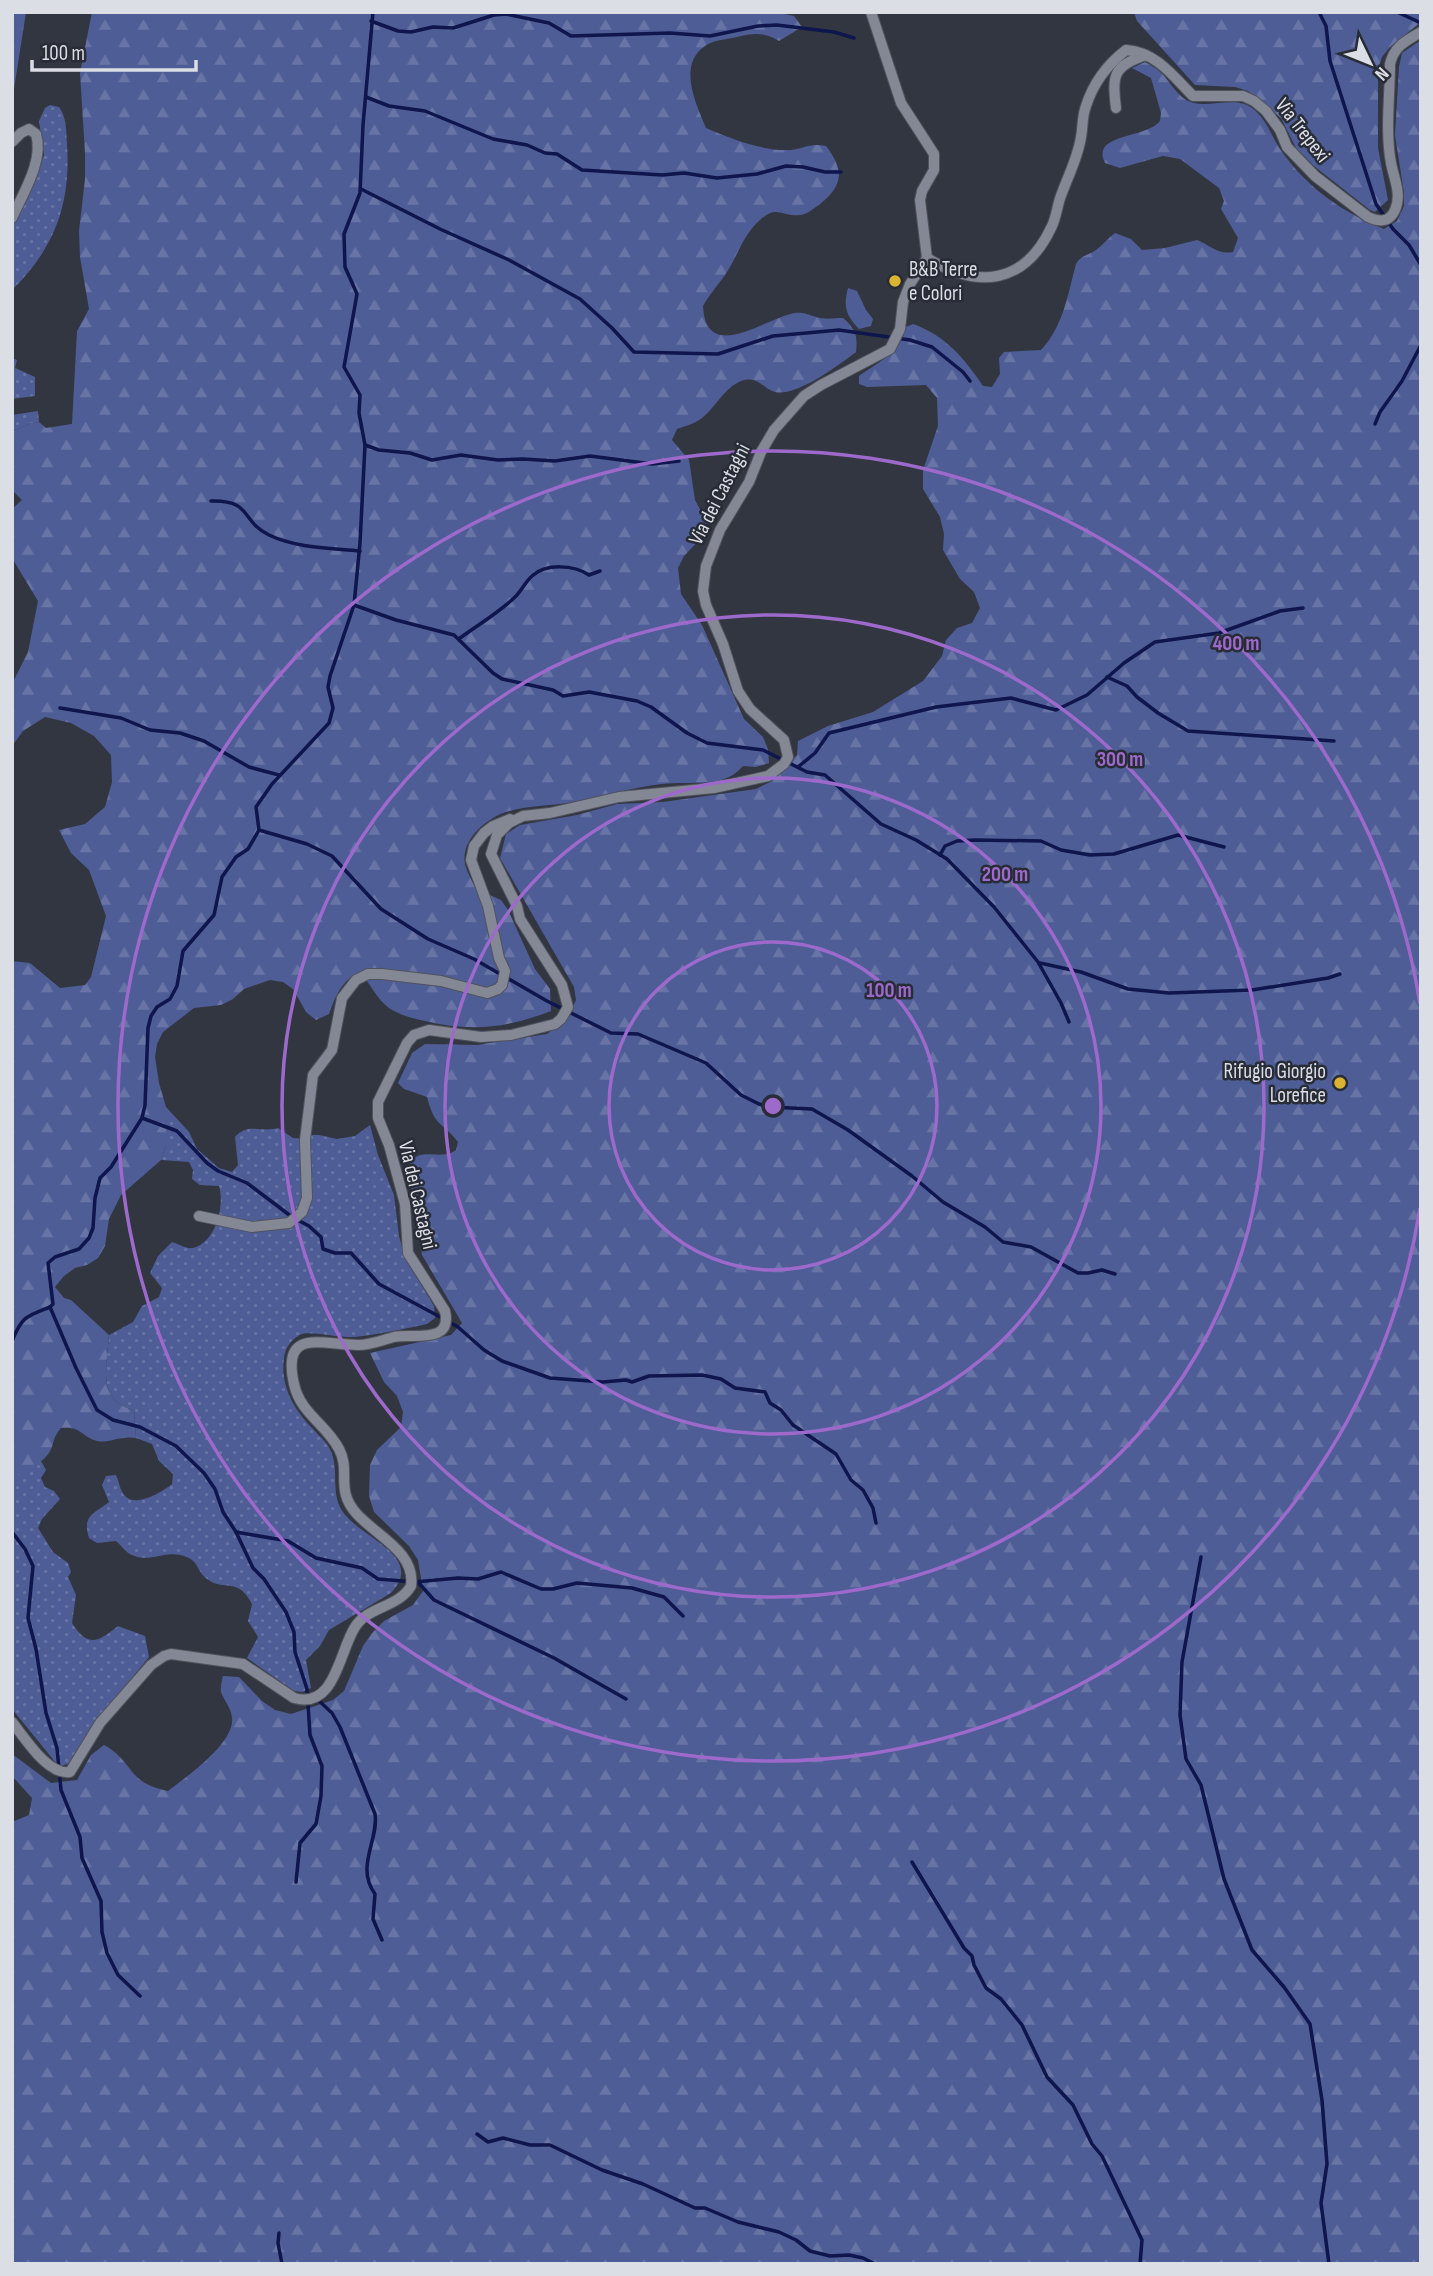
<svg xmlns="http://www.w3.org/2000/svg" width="1433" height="2276" viewBox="0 0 1433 2276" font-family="'Sofia Sans Condensed',sans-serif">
<defs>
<pattern id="grass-dots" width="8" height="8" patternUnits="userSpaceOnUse" patternTransform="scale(1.75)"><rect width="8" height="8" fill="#4e5d96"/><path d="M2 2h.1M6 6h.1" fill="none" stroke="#6774a5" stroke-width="1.8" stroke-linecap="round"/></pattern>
<pattern id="forest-firs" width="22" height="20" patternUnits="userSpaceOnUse" patternTransform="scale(1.75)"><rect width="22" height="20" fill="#4e5d96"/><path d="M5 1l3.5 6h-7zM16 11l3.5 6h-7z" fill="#6774a5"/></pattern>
</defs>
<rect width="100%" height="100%" fill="#323641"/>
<g fill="url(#grass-dots)">
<path d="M50 105 59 107C67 118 66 131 67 144 71 203 55 247 14 288L12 229 44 155 39 121 45 108Z"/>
<polygon points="12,358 17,360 15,368 35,377 35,396 12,399"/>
<polygon points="38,411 39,422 29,424 12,432 12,415"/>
<path d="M166 1107 189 1132 197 1149 219 1168 232 1172 238 1165 235 1137C248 1122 261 1133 278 1128L293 1138 302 1139 311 1135H319L337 1139 355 1136 370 1125 378 1155 394 1195 399 1236 405 1258 434 1306 435 1318 427 1324 418 1326C397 1330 376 1335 355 1337 341 1338 310 1331 302 1334 292 1338 285 1348 284 1358 280 1386 294 1410 313 1429 320 1437 329 1444 332 1454 338 1471 332 1490 340 1507 354 1537 428 1554 391 1593L329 1630 320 1646 306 1660 311 1688 302 1692 294 1691 247 1658 258 1637 248 1621 252 1604C238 1576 224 1592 207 1579 195 1570 200 1559 180 1555 163 1551 149 1563 132 1555 126 1553 121 1545 116 1541L97 1543 89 1538C82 1515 94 1514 109 1502L102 1485 106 1476 116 1475C119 1481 120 1491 125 1496 136 1508 162 1492 172 1484L173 1474 159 1461 152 1444 136 1438 134 1410C96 1400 107 1366 109 1335L133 1322 142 1306 159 1297 162 1288 150 1273 158 1256 172 1242C179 1244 186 1249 193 1248 216 1243 225 1205 219 1186L200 1185 192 1179 193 1170 189 1162 161 1160 166 1145Z"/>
<path d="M41 1461 46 1470 41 1478 45 1487 54 1491 60 1499 42 1519 38 1528 53 1552 68 1563 71 1572 68 1577 76 1595 72 1623C88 1648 98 1642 118 1626L145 1636 149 1657 108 1707 70 1763 61 1766 56 1763 12 1709V1477Z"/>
</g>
<g fill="url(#forest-firs)">
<polygon points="12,12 26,12 12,102"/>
<path d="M92 12H775L794 16 802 27 779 41C766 32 753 33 737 37 728 39 713 40 705 46 677 65 696 104 706 128 729 138 762 151 787 150 803 150 809 142 826 146 845 171 843 186 819 205 814 208 806 215 800 215 782 217 777 204 760 220 742 236 738 256 725 275 718 285 709 295 703 306 706 365 765 318 795 313 804 312 808 315 816 317 824 320 835 318 843 318 855 328 858 336 856 352 840 364 797 397 775 392 762 388 758 375 741 381 724 388 716 407 702 418 695 424 685 426 677 429L672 440 689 460 695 500 707 523 703 536 684 556 678 568 681 594 702 625 744 719 763 737 768 749 769 763 756 767 743 766C723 790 690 780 662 784 632 787 603 797 573 802 534 809 502 802 474 834 467 843 463 852 465 864 467 872 472 881 476 889L501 900 508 910 535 969 550 989 551 1011C507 1028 471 1032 425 1021 415 1019 403 1016 394 1011 377 1002 372 984 359 972 341 982 336 995 329 1014L316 1020 306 1012 293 989 283 982 270 980 244 989 233 999 221 1005 194 1008 163 1032 157 1044 155 1057 159 1083 166 1107V1145L161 1160 121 1195 109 1219 105 1246 98 1258 87 1265 75 1268 64 1276 55 1287 64 1298 71 1300 109 1335C107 1366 96 1400 134 1410L136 1438C121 1435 107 1444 97 1441 80 1436 82 1426 61 1428 53 1438 55 1439 51 1449 46 1462 24 1472 12 1477V961L30 963 60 988 85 985 91 977 106 916 89 870 71 853 59 830 85 824 105 807 112 782 111 755 94 736 71 723 45 717 23 731 12 746V684L28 652 38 601 12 558V509L22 500 12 490V432L29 424 39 422 46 428 72 424 77 331 89 309 80 257 79 231 85 179V153L80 73Z"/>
<polygon points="1134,12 1420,12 1421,22 1390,47 1382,57 1378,69 1378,148 1388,200 1375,212 1370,210 1314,166 1296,148 1281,118 1248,91 1235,87 1195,85 1137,21"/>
<path d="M1421 40V2264H12V1822L29 1815 32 1798 12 1776V1754L51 1783 77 1780 91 1755 104 1745C134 1761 126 1783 168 1791 186 1777 235 1743 232 1718 231 1707 224 1701 221 1692 220 1688 222 1680 223 1676L239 1677 262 1701 275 1710 291 1714 333 1700 344 1691 363 1646 372 1633 384 1621 413 1605 423 1591 418 1560 409 1546 374 1512 369 1496 370 1465 377 1450 401 1427 403 1412 397 1396 384 1382 370 1353 451 1335 462 1323 422 1255 408 1167C417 1144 441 1162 456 1150L458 1142C442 1121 435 1128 427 1097L404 1089 398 1083 412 1053 425 1044 477 1045 547 1034 567 1019 576 1000 574 987 500 858 506 834 520 825 577 815 617 804 663 802 756 789 770 782 797 755 798 741 828 726 873 712 923 681 942 656 946 640 957 628 972 623 980 608 974 592 960 579 943 550 944 534 940 517 923 489V470L938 426 937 398 926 385 867 387 859 384V376C880 361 899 354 906 327L913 324C946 336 964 358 983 386L992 387 1000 374 999 358 1004 352 1041 350C1063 327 1068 294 1076 264 1082 254 1088 256 1096 250 1103 245 1108 238 1115 233L1131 239 1142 250 1165 248 1197 240C1210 245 1218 255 1233 252L1238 238 1221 209 1224 201 1219 188 1180 159 1163 156 1120 168 1105 163C1090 133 1146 139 1160 121L1161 113 1151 78 1132 68 1145 62C1150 65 1155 67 1159 71 1171 81 1177 99 1194 103 1212 107 1237 96 1252 108 1267 119 1272 138 1282 152 1309 189 1342 212 1384 229L1397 221 1404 206V193L1395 135 1399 67 1402 53Z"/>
</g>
<path fill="#4e5d96" d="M848 288 857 291 866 310 873 319 871 326 859 329C846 315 843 307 848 288Z"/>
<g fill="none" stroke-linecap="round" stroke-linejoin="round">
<g stroke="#0f154d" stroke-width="3.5">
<polyline points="1319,12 1326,26 1330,61 1376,204 1393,229 1409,245 1421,265"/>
<polyline points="1397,12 1421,23"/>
<polyline points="371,21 398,31 411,32 433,27 453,28 494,15 506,14 549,23 571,36 670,33 710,36 758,26 777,25 834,32 854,38"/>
<polyline points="366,97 389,106 425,111 493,139 527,145 545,153 557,154 582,170 662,175 684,173 717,178 757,174 786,166 803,167 825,172 841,172"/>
<polyline points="361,189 440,229 509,260 580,299 612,328 634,352 718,354 773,336 839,330 910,340 932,347 963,372 970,381"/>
<polyline points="1375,424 1380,412 1402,381 1421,345"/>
<polyline points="365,445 379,450 410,453 432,460 461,455 498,460 523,459 555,461 590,456 652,464 679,461"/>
<path d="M211 501C253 500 240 521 269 535 296 548 330 548 360 551"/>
<polyline points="354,605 396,620 454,635 493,673 502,679 553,690 563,696 589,692 637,701 651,707 687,733 707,743 763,750 807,772 825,775 881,824 916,840 947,859 994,907 1038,962 1061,1003 1069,1022"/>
<path d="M460 638C478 625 498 613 514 598 521 592 525 582 532 576 546 563 574 565 589 575L600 571"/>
<polyline points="1107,677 1127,686 1137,697 1158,713 1188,731 1334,741"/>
<polyline points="60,708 121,718 150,730 180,733 204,741 249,767 279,775"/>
<polyline points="798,767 815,753 829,733 936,707 1011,698 1056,710 1087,695 1124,663 1155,642 1219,633 1280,611 1303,608"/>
<polyline points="259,830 307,844 332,856 381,909 428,939 474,959 547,1001 611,1033 638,1034 706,1063 741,1095 759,1104 770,1107 812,1109 848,1130 912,1176 943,1202 985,1227 1003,1242 1031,1247 1078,1273 1088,1273 1102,1270 1115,1274"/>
<polyline points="940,855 945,846 957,841 975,840 1041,841 1061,850 1090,855 1114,854 1178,835 1224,847"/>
<polyline points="1040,963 1081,972 1128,989 1169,993 1252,990 1328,978 1340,974"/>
<polyline points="142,1118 177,1131 207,1163 218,1171 247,1183 292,1217 309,1226 321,1237 323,1249 335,1253 351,1253 379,1284 442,1318"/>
<polyline points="449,1322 458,1327 484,1350 502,1361 550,1378 603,1382 626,1380 632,1382 649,1376 702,1375 721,1379 735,1388 765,1392 770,1403 781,1410 793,1425 836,1454 851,1480 863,1490 873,1508 876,1523"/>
<path d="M12 1341C22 1316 27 1316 50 1307"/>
<polyline points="12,1532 25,1549 33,1566 28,1618 36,1649 46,1713 57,1748 61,1790 80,1837 82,1858 101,1901 102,1932 107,1953 118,1975 140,1996"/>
<polyline points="236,1532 288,1541 316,1558 362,1568 378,1579 415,1582 458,1578 478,1579 501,1572 541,1589 553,1589 577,1583 632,1588 664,1597 683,1616"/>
<polyline points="1201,1557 1182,1662 1180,1715 1186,1759 1201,1785 1224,1879 1252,1950 1284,1987 1310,2024 1322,2100 1327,2164 1321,2203 1329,2264"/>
<polyline points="417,1581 434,1600 554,1658 626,1699"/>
<path d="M316 1698 332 1713 340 1727 375 1814C379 1840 355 1867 375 1894L373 1919 382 1940"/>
<polyline points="912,1862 964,1948 972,1956 974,1965 986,1988 1001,1999 1022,2025 1047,2077 1073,2105 1092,2144 1102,2156 1142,2240 1140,2264"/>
<polyline points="296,1882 300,1843 316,1824 321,1796 322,1766 310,1735 307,1689 295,1652 294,1632 286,1612 264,1579 253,1568 236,1532 223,1512 215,1489 204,1473 176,1446 140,1427 113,1420 97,1410 76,1368 50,1307 53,1304 48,1263 55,1257 79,1249 89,1238 93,1228 95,1198 100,1178 111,1167 142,1118 145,1105 148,1028 151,1016 157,1007 170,999 177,986 183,951 214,915 222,877 236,857 248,849 259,830 256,807 272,784 329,723 333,708 328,687 330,676 354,605 360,543 365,445 359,413 360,395 344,367 357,294 345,267 344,234 360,193 363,125 373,12"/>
<polyline points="477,2134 488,2142 503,2138 530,2145 550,2145 602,2170 643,2184 695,2208 705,2208 738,2222 779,2232 796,2240 810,2251 830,2256 849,2255 863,2258 875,2264"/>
<polyline points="279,2233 278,2243 282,2264"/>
</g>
<defs>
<g id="minor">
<polyline points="871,12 901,103 934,154 934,170 922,191 920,200 927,258"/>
<path d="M1116 108C1112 75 1113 66 1146 55"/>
<path d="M12 142 21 133 29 129 36 134C44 161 23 193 12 218"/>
<path d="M927 258C977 289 1024 285 1051 228 1057 217 1057 204 1062 193 1069 174 1078 157 1081 137 1083 127 1082 116 1086 106 1093 84 1108 64 1126 50 1156 52 1173 76 1193 96H1243L1254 101 1266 111 1280 130 1287 147 1315 176 1368 217C1379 222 1389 223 1395 210 1402 194 1394 179 1391 163 1385 131 1390 96 1390 64 1394 46 1406 41 1421 32"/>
<polyline points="199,1216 252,1227 289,1223 302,1212 307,1198 305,1140 313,1075 332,1050 342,998 356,980 368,974 382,974 441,981 487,993 498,989 502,985 505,971 499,958 488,906 471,860 474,846 484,833 493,826 510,819"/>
<path d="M12 1722C25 1738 48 1776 70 1772L100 1723 151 1665 164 1656 171 1654 243 1664 294 1698C335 1710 339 1652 355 1627 368 1606 398 1608 411 1586 416 1552 375 1535 356 1513 335 1489 351 1471 339 1449 326 1424 300 1413 294 1384 281 1327 322 1345 358 1345 371 1345 382 1340 394 1337 412 1333 453 1345 445 1311L408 1253 405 1204 389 1145 378 1118V1102L407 1043 414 1035 429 1030 481 1037 511 1035 555 1024 561 1019 568 1007 562 985 520 919 517 906 491 854 497 835 509 823 523 816 550 813 619 797 714 788 768 776 784 764 788 757 784 740 750 709 738 691 723 644 706 605 703 591 706 566 720 530 749 482 761 452 774 430 804 396 821 385 890 349 900 329 903 302 910 284 927 258"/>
</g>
</defs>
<use href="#minor" stroke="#50535c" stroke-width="12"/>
<use href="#minor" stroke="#848895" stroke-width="10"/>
</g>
<g fill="none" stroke="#9d6acc" stroke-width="3.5">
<circle cx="773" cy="1106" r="164"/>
<circle cx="773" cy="1106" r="328"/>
<circle cx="773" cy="1106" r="491"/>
<path d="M1420 1208A655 655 0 1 1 1420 1004"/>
</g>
<g fill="#dab333" stroke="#282c36" stroke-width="2.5">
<circle cx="895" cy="281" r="7"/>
<circle cx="1340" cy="1083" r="7"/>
</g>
<g text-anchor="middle" stroke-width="5" stroke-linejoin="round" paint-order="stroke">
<g font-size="21" fill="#dcdee5" stroke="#282c36">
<text transform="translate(1303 130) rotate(52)" y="7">Via Trepexi</text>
<text transform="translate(719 494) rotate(-63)" y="7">Via dei Castagni</text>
<text transform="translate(418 1195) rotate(77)" y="7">Via dei Castagni</text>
</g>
<g font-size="21" fill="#dcdee5" stroke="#282c36" text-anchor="start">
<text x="909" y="276">B&amp;B Terre<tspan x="909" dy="24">e Colori</tspan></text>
<text x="1326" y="1078" text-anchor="end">Rifugio Giorgio<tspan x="1326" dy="24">Lorefice</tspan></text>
</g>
</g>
<circle cx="773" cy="1106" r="10" fill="#9d6acc" stroke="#282c36" stroke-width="3.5"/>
<g font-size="21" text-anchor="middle" font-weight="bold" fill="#9d6acc" stroke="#282c36" stroke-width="5" stroke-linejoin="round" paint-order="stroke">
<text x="1236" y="650">400 m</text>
<text x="1120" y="766">300 m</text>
<text x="1005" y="881">200 m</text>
<text x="889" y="997">100 m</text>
</g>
<rect width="1433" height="2276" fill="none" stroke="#dcdee5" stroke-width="28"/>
<g transform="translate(1370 63) rotate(133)" stroke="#282c36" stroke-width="5" paint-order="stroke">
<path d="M0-5L12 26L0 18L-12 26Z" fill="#dcdee5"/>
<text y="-10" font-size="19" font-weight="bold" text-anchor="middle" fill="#dcdee5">N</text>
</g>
<path d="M32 60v10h164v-10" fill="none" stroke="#dcdee5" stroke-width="3.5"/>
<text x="42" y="60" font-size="21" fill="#dcdee5" stroke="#282c36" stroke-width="5" paint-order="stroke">100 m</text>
</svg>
